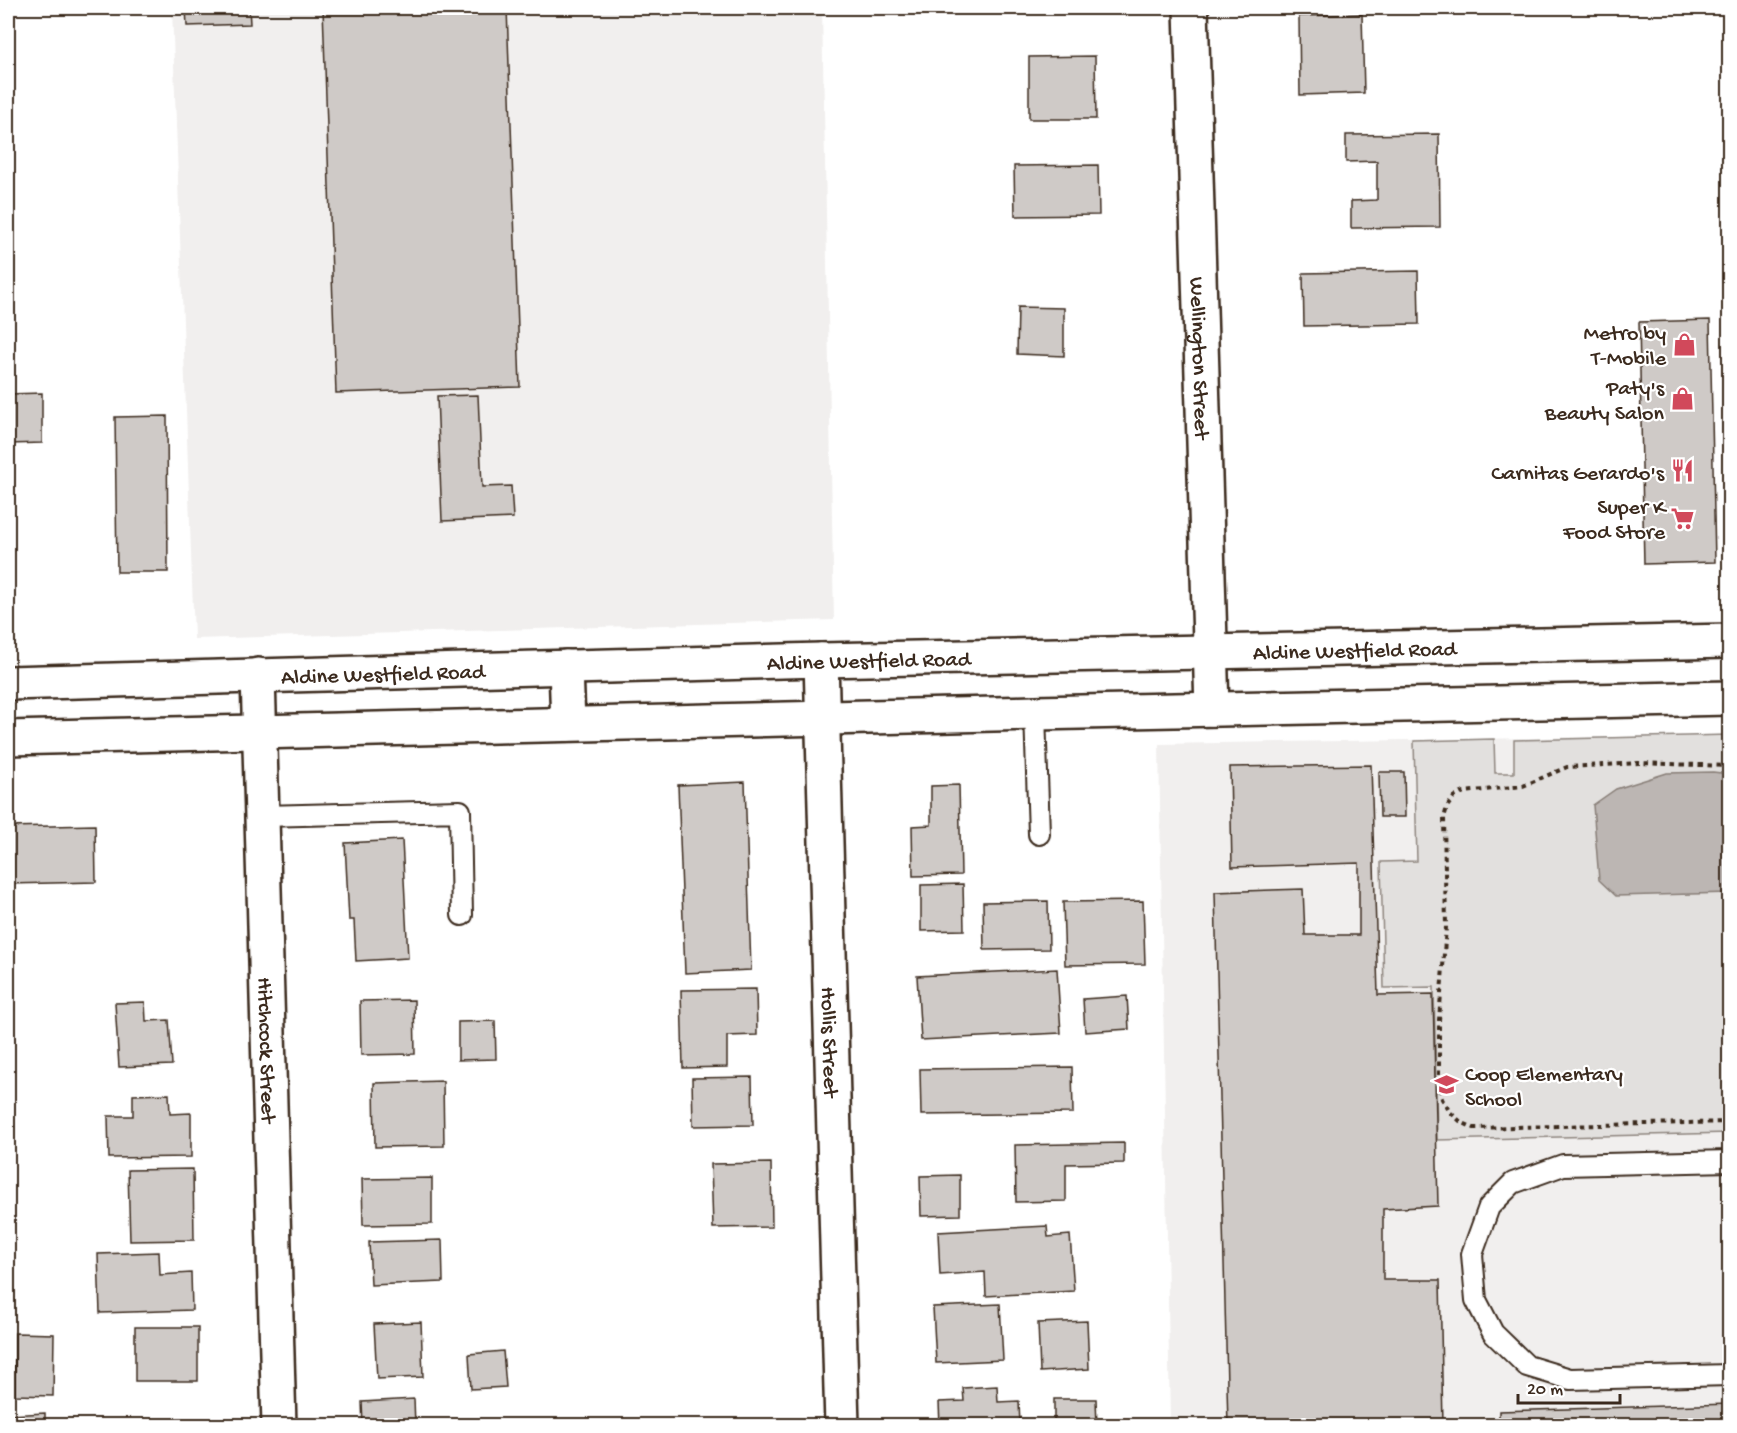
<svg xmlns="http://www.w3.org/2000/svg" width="1737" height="1433" viewBox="0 0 1737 1433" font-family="'Gochi Hand',sans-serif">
<rect width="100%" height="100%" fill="#fff"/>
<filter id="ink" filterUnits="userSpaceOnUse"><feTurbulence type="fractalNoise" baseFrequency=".0167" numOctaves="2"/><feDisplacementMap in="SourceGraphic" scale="12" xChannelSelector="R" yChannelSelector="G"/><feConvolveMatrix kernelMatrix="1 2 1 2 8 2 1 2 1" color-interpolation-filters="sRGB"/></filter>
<g filter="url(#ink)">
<g fill="#f1efee">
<polygon points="172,8 822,8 834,620 194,639"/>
<polygon points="1729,735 1729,1425 1170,1425 1159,744"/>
</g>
<polygon fill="#e2e0de" stroke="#8e857e" stroke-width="1.5" points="1729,735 1729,1133 1437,1140 1434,987 1384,988 1381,862 1417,861 1414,741 1494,739 1495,773 1514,773 1514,740"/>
<polygon fill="#bcb6b3" stroke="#887e77" stroke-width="1.5" points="1713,772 1729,774 1729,893 1616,896 1599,880 1593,805 1616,789 1667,773"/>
<g fill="#cfcac7" stroke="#3b2a1e" stroke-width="1.5">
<polygon points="186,8 249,8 250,24 187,26"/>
<polygon points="323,8 507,8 520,387 336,393"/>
<polygon points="1042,8 1098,8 1098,12 1042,13"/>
<polygon points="1362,14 1364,93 1300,95 1299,16"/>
<polygon points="1095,56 1096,119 1029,119 1029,57"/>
<polygon points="1439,134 1440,227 1351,228 1351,201 1377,200 1377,161 1346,162 1346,135"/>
<polygon points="1098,165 1099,215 1015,216 1014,166"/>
<polygon points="1418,271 1419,324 1304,326 1303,273"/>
<polygon points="1018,307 1064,308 1064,356 1017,354"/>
<polygon points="1710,320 1715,562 1644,564 1639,322"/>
<polygon points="42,393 42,443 8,444 8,394"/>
<polygon points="478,395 482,487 511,486 513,518 442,521 437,396"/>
<polygon points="167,416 168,572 117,572 115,417"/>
<polygon points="1371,765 1378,995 1433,994 1438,1206 1383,1209 1383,1280 1440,1280 1443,1426 1228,1426 1215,892 1303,889 1305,935 1359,935 1359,863 1232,867 1230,767"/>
<polygon points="1379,772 1404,772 1405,817 1380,817"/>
<polygon points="745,782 751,970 685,973 678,785"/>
<polygon points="959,785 961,875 913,876 912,826 931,825 931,786"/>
<polygon points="95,825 96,882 8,884 8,827"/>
<polygon points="402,840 408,958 356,961 354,920 349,920 345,843"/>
<polygon points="963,884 964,930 921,931 921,885"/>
<polygon points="1048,901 1049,949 984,950 983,902"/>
<polygon points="1143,901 1145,964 1065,965 1063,902"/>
<polygon points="1057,969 1061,1033 921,1040 917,976"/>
<polygon points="756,989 757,1035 727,1036 727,1067 683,1068 681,990"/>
<polygon points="1127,996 1129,1029 1085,1032 1083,999"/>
<polygon points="414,1000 415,1054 361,1055 360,1001"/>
<polygon points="145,1002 146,1021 169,1020 172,1065 119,1067 115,1003"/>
<polygon points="495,1021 496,1059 458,1060 458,1022"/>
<polygon points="1072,1067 1073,1113 921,1115 920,1069"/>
<polygon points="752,1077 753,1125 693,1126 692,1078"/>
<polygon points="443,1081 444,1146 375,1147 374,1083"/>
<polygon points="169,1094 170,1114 191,1113 191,1157 109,1158 108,1116 133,1116 133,1095"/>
<polygon points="1124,1143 1124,1163 1066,1164 1066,1201 1016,1202 1015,1145"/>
<polygon points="771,1163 772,1227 713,1228 711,1164"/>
<polygon points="193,1169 194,1240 130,1241 128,1170"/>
<polygon points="960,1175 960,1215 921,1216 920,1176"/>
<polygon points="432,1178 432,1224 363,1225 362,1179"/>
<polygon points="1047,1226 1048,1237 1070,1235 1074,1291 986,1296 985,1272 940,1275 938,1232"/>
<polygon points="442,1240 443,1282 371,1285 369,1242"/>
<polygon points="159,1252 160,1275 191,1273 192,1310 100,1313 98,1254"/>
<polygon points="1000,1304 1003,1360 936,1363 933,1307"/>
<polygon points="1087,1321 1089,1369 1040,1372 1038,1323"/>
<polygon points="421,1322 423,1377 377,1379 374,1324"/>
<rect x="135" y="1327" width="63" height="54"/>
<polygon points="15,1333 54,1334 53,1396 15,1395"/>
<polygon points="503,1351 506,1387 471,1389 469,1354"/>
<polygon points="997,1386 998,1402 1019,1401 1020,1426 940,1426 939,1402 964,1401 963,1388"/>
<polygon points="414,1399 415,1426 363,1426 362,1402"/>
<polygon points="1054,1399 1096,1399 1097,1426 1054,1426"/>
<polygon points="1730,1404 1730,1426 1499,1426 1499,1411"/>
<polygon points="45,1413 45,1426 10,1426 9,1415"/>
</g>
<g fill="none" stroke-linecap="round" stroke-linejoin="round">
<defs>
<g id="service">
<polyline points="1035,713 1039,834"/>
<polyline points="263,816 460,811 462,915"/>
<polyline points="1730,1161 1563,1165 1513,1183 1489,1207 1472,1254 1476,1300 1493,1333 1527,1366 1570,1379 1730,1375"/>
</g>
<g id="minor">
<path id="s1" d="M1191 8 1212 709"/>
<path id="s2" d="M821 660 842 1426"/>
<path id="s3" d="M258 675 279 1426"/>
</g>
<g id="secondary">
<polyline points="566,667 568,724"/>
<path id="s4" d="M8 683 821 660 1730 641"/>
<polyline points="8,738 1035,713 1730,698"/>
</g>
</defs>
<use href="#service" stroke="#3b2a1e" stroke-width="24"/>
<use href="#minor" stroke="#3b2a1e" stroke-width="38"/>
<use href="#secondary" stroke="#3b2a1e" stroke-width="38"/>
<polyline stroke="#3b2a1e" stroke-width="4" stroke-dasharray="4.5 4.5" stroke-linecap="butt" points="1730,766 1638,763 1567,767 1523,786 1464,792 1454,797 1447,807 1444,818 1446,927 1439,1020 1439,1085 1442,1099 1450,1112 1461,1122 1474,1128 1730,1122"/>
<use href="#service" stroke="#fff" stroke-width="20"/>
<use href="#minor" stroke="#fff" stroke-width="33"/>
<use href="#secondary" stroke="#fff" stroke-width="33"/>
</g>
</g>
<defs>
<symbol id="shop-bare" viewBox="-9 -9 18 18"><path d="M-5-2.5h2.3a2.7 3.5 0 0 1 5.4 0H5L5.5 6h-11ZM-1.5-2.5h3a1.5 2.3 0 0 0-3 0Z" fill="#d1495b" stroke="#fff" stroke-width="2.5" paint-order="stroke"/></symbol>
<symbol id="restaurant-bare" viewBox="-9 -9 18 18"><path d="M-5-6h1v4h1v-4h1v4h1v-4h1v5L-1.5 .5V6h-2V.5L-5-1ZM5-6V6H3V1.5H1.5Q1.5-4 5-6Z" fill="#d1495b" stroke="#fff" stroke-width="2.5" paint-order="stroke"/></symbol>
<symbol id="supermarket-bare" viewBox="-9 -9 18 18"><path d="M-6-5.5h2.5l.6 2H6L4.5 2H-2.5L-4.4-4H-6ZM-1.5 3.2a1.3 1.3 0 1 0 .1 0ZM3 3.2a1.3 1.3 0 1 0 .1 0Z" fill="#d1495b" stroke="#fff" stroke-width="2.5" paint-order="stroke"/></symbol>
<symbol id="school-bare" viewBox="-9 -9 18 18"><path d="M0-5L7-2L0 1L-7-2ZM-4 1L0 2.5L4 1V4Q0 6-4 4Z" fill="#d1495b" stroke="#fff" stroke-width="2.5" paint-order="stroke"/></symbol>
</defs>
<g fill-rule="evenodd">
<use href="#shop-bare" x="1668" y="328" width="33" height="33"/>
<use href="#shop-bare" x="1666" y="382" width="33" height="33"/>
<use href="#restaurant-bare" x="1666" y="454" width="33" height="33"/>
<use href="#supermarket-bare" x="1666" y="502" width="33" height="33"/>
<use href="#school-bare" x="1430" y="1068" width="33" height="33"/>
</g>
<g text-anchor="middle" stroke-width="4.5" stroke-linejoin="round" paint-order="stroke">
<g font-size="22" fill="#3b2a1e" stroke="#fff" text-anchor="end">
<text x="1666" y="339">Metro by<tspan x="1666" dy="25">T-Mobile</tspan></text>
<text x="1664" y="394">Paty's<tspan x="1664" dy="25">Beauty Salon</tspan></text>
<text x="1664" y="479">Carnitas Gerardo's</text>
<text x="1665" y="513">Super K<tspan x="1665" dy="25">Food Store</tspan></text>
<text x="1465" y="1080" text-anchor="start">Coop Elementary<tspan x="1465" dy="25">School</tspan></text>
</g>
<g font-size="22" fill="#3b2a1e" stroke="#fff">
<text dy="8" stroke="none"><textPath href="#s1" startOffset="350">Wellington Street</textPath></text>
<text dy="8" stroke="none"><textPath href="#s4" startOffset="1347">Aldine Westfield Road</textPath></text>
<text dy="8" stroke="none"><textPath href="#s4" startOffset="861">Aldine Westfield Road</textPath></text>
<text dy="8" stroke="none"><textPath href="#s4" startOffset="375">Aldine Westfield Road</textPath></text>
<text dy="8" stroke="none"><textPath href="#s2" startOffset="382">Hollis Street</textPath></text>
<text dy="8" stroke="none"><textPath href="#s3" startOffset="375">Hitchcock Street</textPath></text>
</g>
</g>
<rect width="1737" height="1433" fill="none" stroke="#fff" stroke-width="30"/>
<rect x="15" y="15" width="1707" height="1403" fill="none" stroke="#3b2a1e" stroke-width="2" filter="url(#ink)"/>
<path d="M1518 1394v9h102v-9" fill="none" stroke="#3b2a1e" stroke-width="3"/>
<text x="1527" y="1394" font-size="18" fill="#3b2a1e" stroke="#ffffff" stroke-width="4.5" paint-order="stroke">20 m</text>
</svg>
